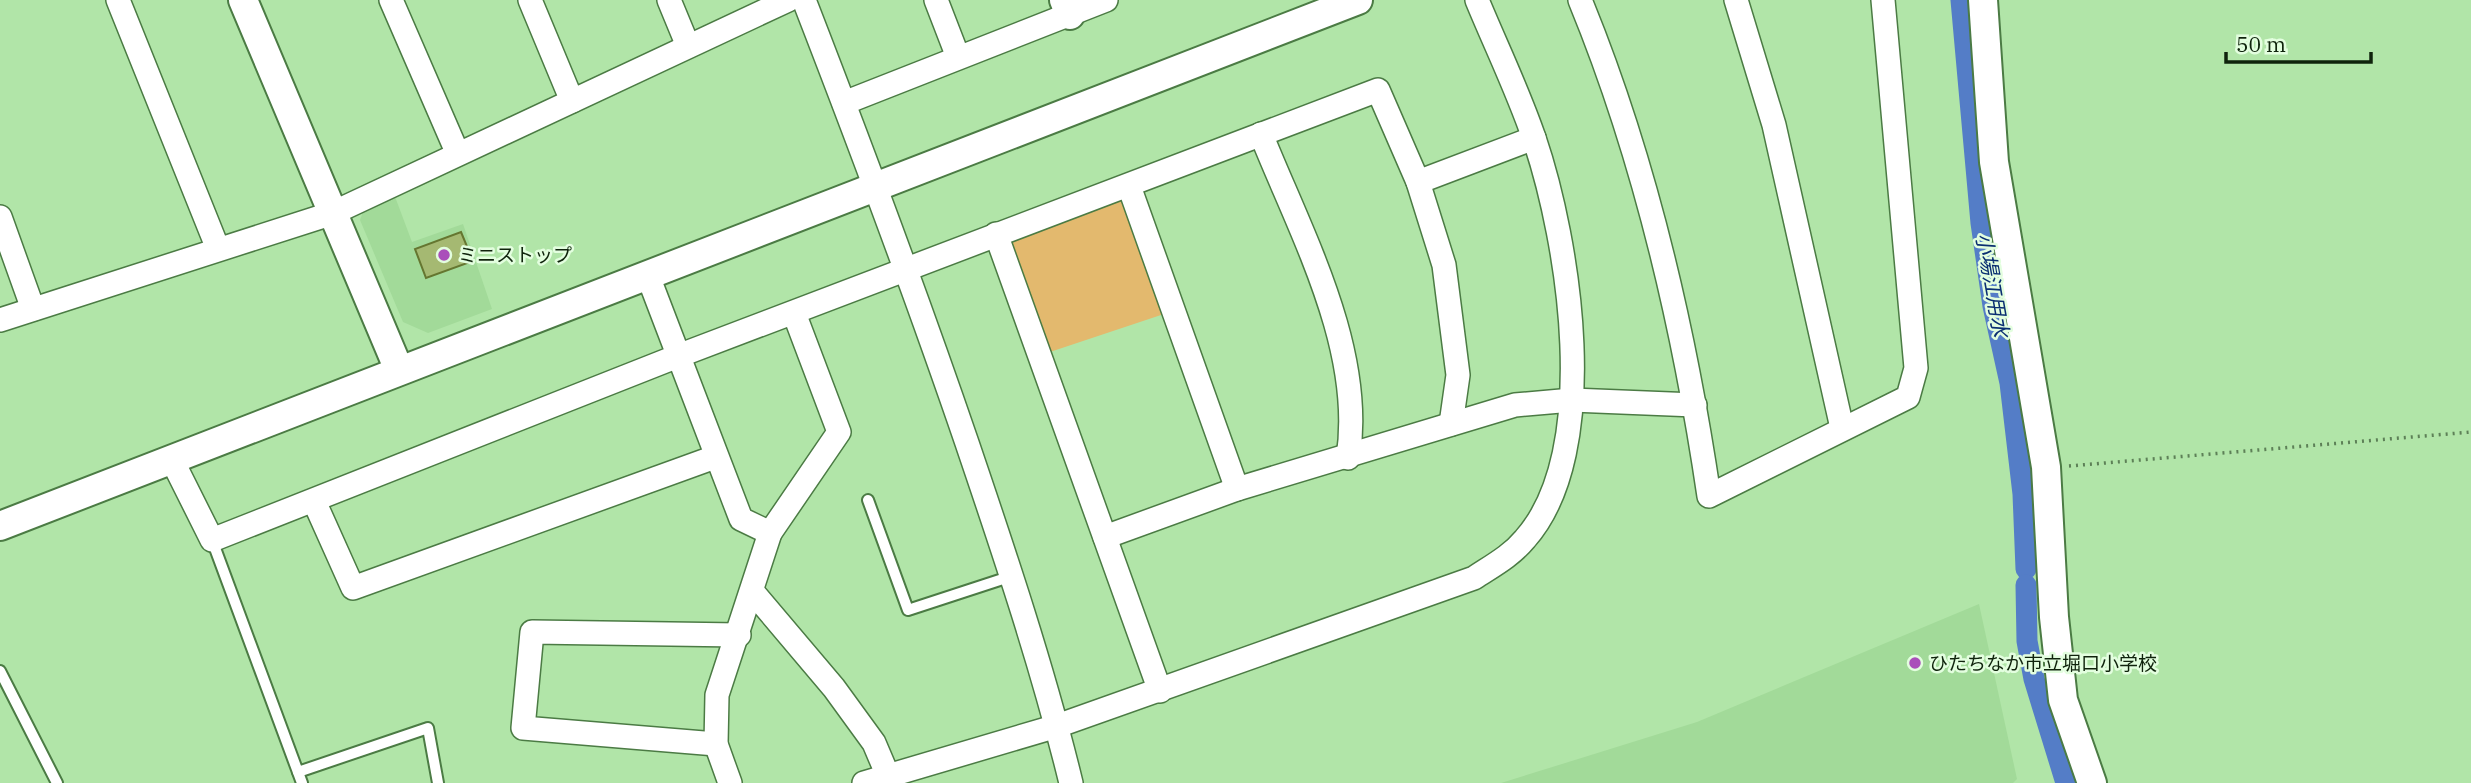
<svg xmlns="http://www.w3.org/2000/svg" width="2471" height="783" viewBox="0 0 2471 783" font-family="'IBM Plex Serif','Noto Sans JP',serif">
<rect width="100%" height="100%" fill="#b1e5a8"/>
<g fill="#a2da99">
<polygon points="394,194 412,242 463,224 492,309 428,333 403,322 360,220 364,209"/>
<polygon points="1979,604 2017,779 2013,783 1501,783 1697,722"/>
</g>
<polygon fill="#e3b96e" points="1117,197 1126,203 1164,314 1047,353 1008,242"/>
<g fill="none" stroke-linecap="round" stroke-linejoin="round">
<g stroke="#547dc7" stroke-width="21">
<polyline points="1961,0 1981,223 1993,306 2010,383 2023,494 2026,569"/>
<polyline points="2026,585 2027,641 2034,679 2066,783"/>
</g>
</g>
<polygon fill="#a5b972" stroke="#657630" stroke-width="2" points="461,232 473,261 426,278 415,249"/>
<g fill="none" stroke-linecap="round" stroke-linejoin="round">
<defs>
<g id="service">
<polyline points="868,500 908,610 1012,576"/>
<polyline points="212,540 302,783"/>
<polyline points="0,671 57,783"/>
<polyline points="298,772 428,728 438,783"/>
</g>
<g id="minor">
<polyline points="118,0 218,249"/>
<polyline points="391,0 457,152"/>
<polyline points="530,0 572,101"/>
<polyline points="669,0 688,46"/>
<path d="M804 0C861 147 916 294 967 443 1005 555 1043 668 1071 783"/>
<polyline points="936,0 958,57"/>
<path d="M1580 0C1645 158 1684 327 1709 496L1908 397 1916 368 1883 0"/>
<polyline points="1736,0 1774,125 1842,428"/>
<polyline points="844,103 1106,0"/>
<path d="M1261 134C1301 234 1365 349 1348 458"/>
<polyline points="1418,182 1534,138"/>
<polyline points="1129,186 1237,489"/>
<polyline points="0,217 33,309"/>
<polyline points="996,234 1160,691"/>
<polyline points="648,276 741,519 770,533"/>
<polyline points="0,320 333,213 788,0"/>
<polyline points="172,460 212,540 678,356 1378,90 1418,182 1444,265 1458,375 1451,424"/>
<polyline points="314,501 353,588 715,457"/>
<polyline points="1105,537 1237,489 1515,405 1572,400 1695,405"/>
<polyline points="752,591 834,688 874,743 891,783"/>
<polyline points="716,744 523,728 532,632 739,635"/>
<polyline points="730,783 716,744 717,695 770,533 839,432 794,313"/>
<path d="M864 783 1057 726 1474 578C1492 566 1511 556 1525 539 1603 451 1569 241 1534 138 1518 91 1496 46 1477 0"/>
</g>
<g id="tertiary">
<polyline points="243,0 399,370"/>
<polyline points="1064,0 1070,15"/>
<polyline points="1983,0 1994,162 2046,467 2054,617 2063,700 2092,783"/>
<polyline points="0,526 1358,0"/>
</g>
</defs>
<use href="#service" stroke="#4b7b44" stroke-width="14"/>
<use href="#minor" stroke="#4b7b44" stroke-width="26"/>
<use href="#tertiary" stroke="#4b7b44" stroke-width="32"/>
<polyline stroke="#5d8057" stroke-width="3.5" stroke-dasharray="2 5" stroke-linecap="butt" points="2069,466 2471,432"/>
<use href="#service" stroke="#fff" stroke-width="10"/>
<use href="#minor" stroke="#fff" stroke-width="23"/>
<use href="#tertiary" stroke="#fff" stroke-width="28"/>
</g>
<g fill="#aa4fba" stroke="#e3fedf" stroke-width="2.5">
<circle cx="444" cy="255" r="7"/>
<circle cx="1915" cy="663" r="7"/>
</g>
<g text-anchor="middle" stroke-width="5" stroke-linejoin="round" paint-order="stroke">
<g font-size="19" fill="#0f230c" stroke="#e3fedf" text-anchor="start">
<text x="458" y="262">ミニストップ</text>
<text x="1929" y="670">ひたちなか市立堀口小学校</text>
</g>
<g font-size="21" font-style="italic" fill="#0a2e71" stroke="#e3fedf">
<text transform="translate(1992 285) rotate(80)" y="7">小場江用水</text>
</g>
</g>
<path d="M2226 52v10h145v-10" fill="none" stroke="#0f230c" stroke-width="3.5"/>
<text x="2236" y="52" font-size="21" fill="#0f230c" stroke="#e3fedf" stroke-width="5" paint-order="stroke">50 m</text>
</svg>
